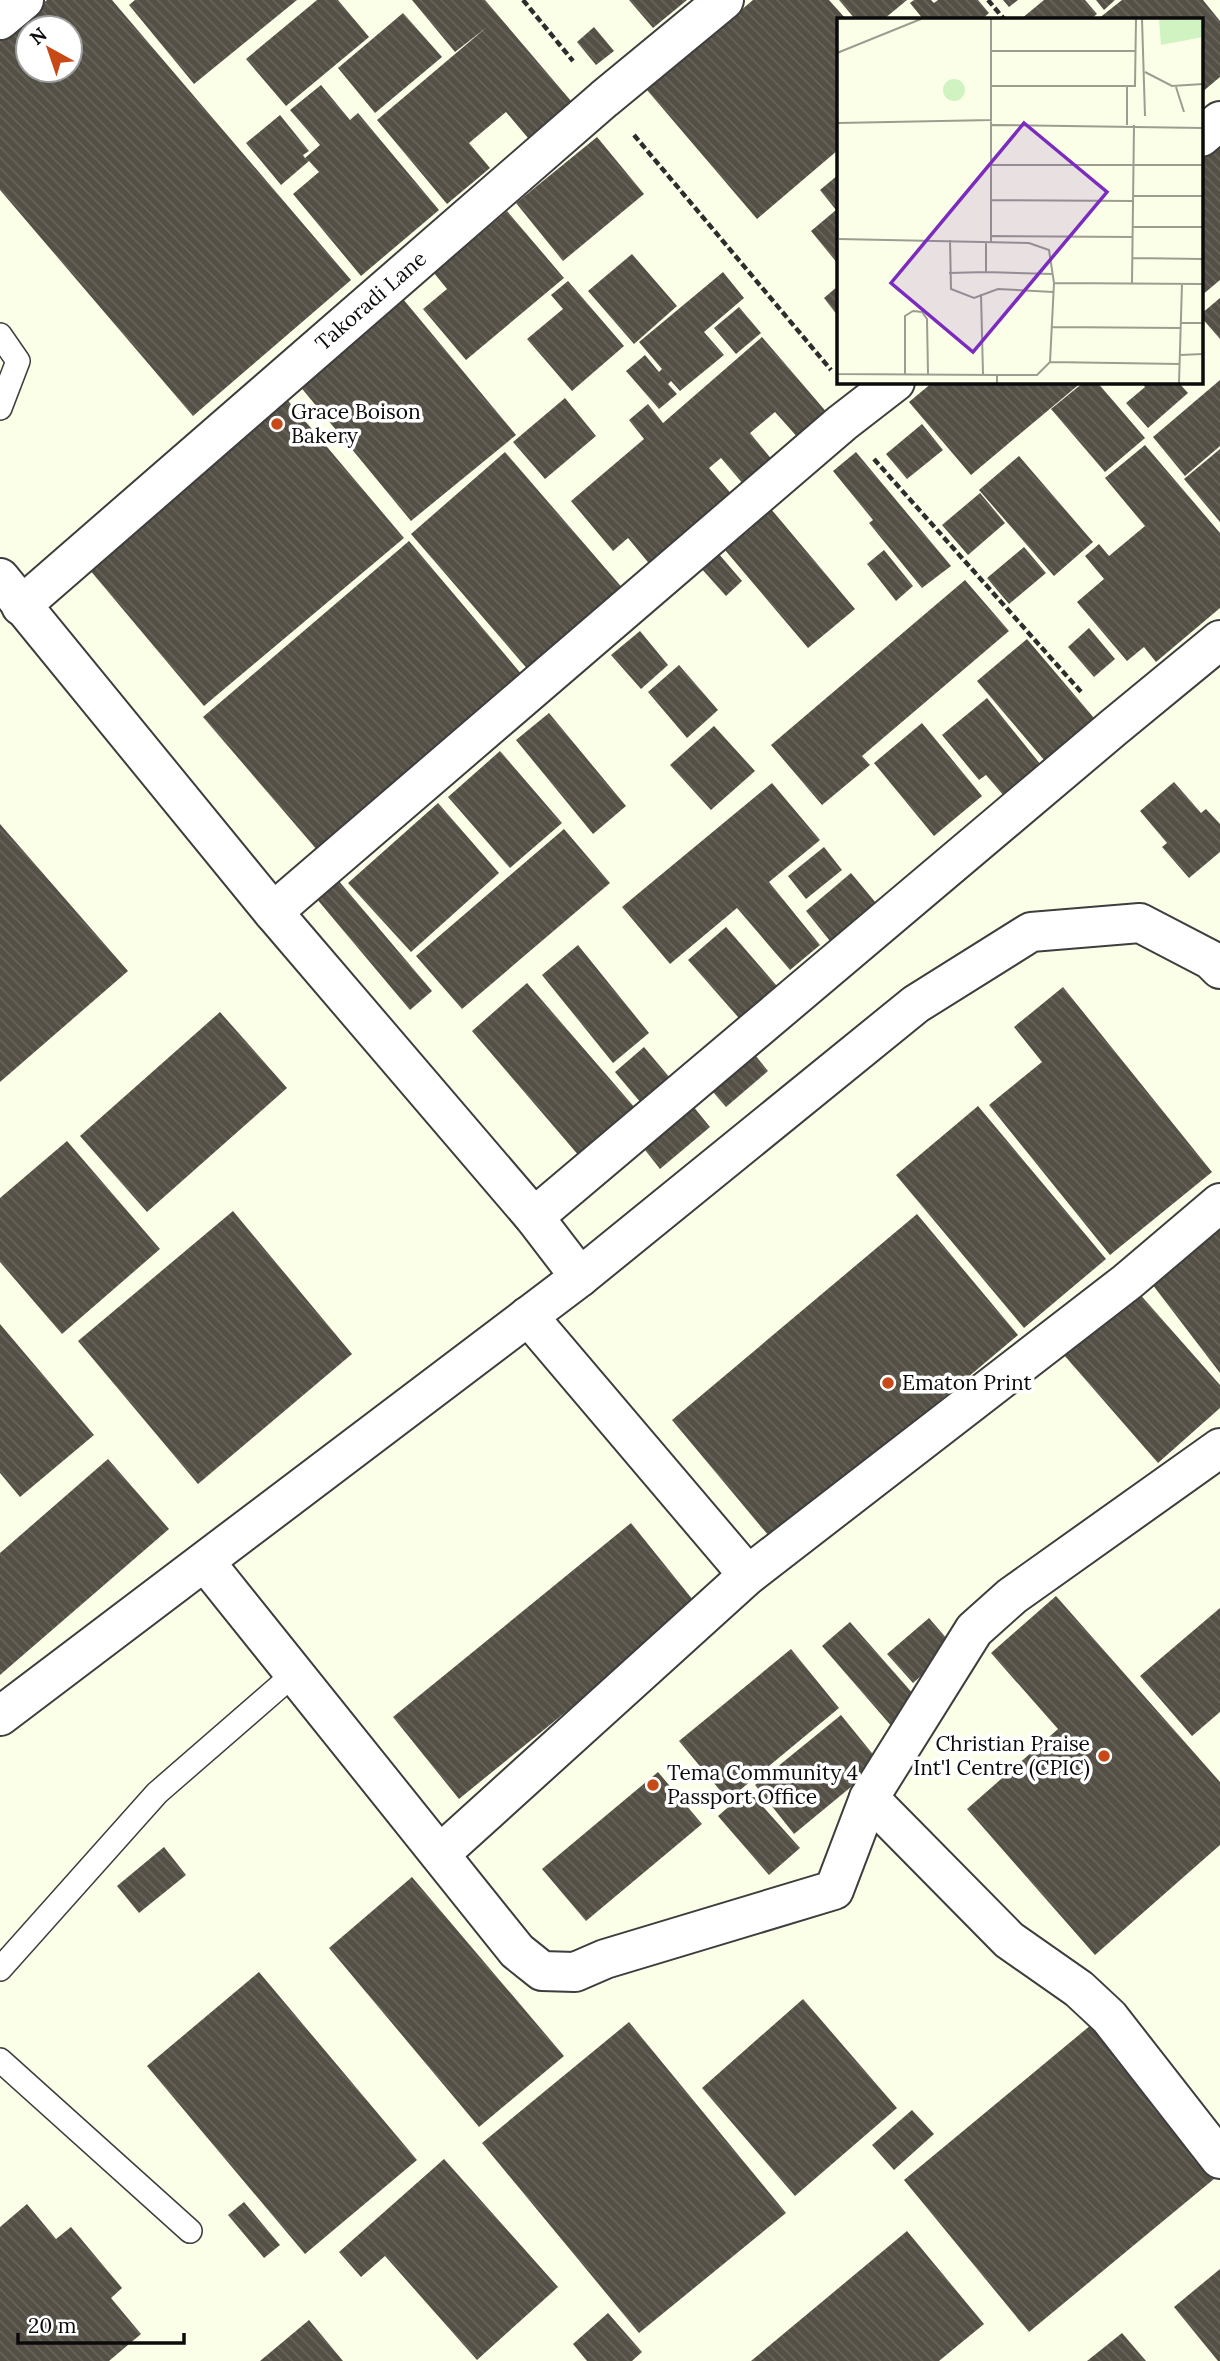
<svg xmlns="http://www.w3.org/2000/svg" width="1220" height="2361" viewBox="0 0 1220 2361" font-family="Lora,serif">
<defs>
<pattern id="building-back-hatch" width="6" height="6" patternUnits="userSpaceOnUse" patternTransform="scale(1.75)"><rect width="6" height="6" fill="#545046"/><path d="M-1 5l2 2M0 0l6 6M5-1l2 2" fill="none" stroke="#68645c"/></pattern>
</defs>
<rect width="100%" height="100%" fill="#fcffe8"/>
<g fill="url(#building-back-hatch)" fill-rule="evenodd">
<path d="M47 0H112L351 280 193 416 0 190V40ZM28 28H70V70H28Z"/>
<polygon points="135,0 297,0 194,84 129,5"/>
<polygon points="317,0 338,0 369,37 286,106 246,59"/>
<polygon points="412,0 485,0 571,101 528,138 506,112 469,143 490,168 447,204 377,120 487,27 455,52"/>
<polygon points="629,0 687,0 653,28"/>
<polygon points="753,0 829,0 846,19 838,19 838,150 757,219 647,90"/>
<polygon points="839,0 907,0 884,19 855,19"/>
<polygon points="914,0 931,0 934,3 938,0 978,0 989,13 982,19 923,19 910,3"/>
<polygon points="1003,0 1018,0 1009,7"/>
<polygon points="1044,0 1085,0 1097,14 1091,19 1021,19"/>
<polygon points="1096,0 1115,0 1104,10"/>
<polygon points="1122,0 1203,0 1220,21 1220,77 1201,93 1201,19 1098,19"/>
<polygon points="403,13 442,57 375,113 338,68"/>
<polygon points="594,27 614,51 596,65 577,42"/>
<polygon points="321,85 350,120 358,113 439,210 361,276 293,194 319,172 309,161 281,185 246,143 280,115 309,151 303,155 305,158 320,145 290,110"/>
<polygon points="597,137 644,194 563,261 516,203"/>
<polygon points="1220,144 1220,280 1201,296 1201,161"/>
<polygon points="838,175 838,264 811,231 836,210 820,190"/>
<polygon points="507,211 564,278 466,360 423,309 447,289 434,273"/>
<polygon points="632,254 677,306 634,344 588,291"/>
<polygon points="723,272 744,298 704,332 724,355 680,391 671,381 668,384 677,394 659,409 626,371 645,355 659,372 662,369 639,342"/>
<polygon points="568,281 624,346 572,391 527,339 563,309 551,295"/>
<polygon points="838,286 838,316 824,298"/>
<polygon points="1220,298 1220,339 1201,317 1201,314"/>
<polygon points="403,299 516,435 411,521 299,385"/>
<polygon points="739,307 761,333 736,354 714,328"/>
<polygon points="762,337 829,415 800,440 775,412 750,433 773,461 744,485 721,458 709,468 734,497 652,567 628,538 613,551 571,501 644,439 629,420 648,404 663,423"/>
<polygon points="1220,380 1220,446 1185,476 1153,437"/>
<polygon points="933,382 1082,382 971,475 909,402"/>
<polygon points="1084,382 1097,382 1145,438 1105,472 1051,409"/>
<polygon points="1141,382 1178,382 1188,393 1148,428 1126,403 1145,387"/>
<polygon points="284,396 404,538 204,706 84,563"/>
<polygon points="565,398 596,436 545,479 513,442"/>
<polygon points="922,424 943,450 907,479 886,454"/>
<polygon points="1145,445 1220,533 1220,608 1156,662 1144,647 1127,661 1077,602 1104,579 1085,556 1099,544 1109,556 1145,526 1105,478"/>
<polygon points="1220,449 1220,522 1184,479"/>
<polygon points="505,452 625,591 530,672 411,534"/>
<polygon points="856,452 951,566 922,588 869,523 873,520 833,471"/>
<polygon points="1019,456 1093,542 1054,576 979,490"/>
<polygon points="980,493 1005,523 968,555 942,525"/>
<polygon points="766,503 855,609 808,648 725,550 753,527 746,519"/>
<polygon points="409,541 523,676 318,851 203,717"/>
<polygon points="1024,547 1046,573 1009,604 987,578"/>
<polygon points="884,550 913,586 896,601 867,564"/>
<polygon points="718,553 742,581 726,596 700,567"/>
<polygon points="965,580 1009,631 862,756 870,765 822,805 771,745"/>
<polygon points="1089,628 1115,659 1094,677 1068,647"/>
<polygon points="640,631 668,665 641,689 611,655"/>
<polygon points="1027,639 1094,718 1045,761 977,681"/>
<polygon points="679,665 718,710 687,738 648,692"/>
<polygon points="987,698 1041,765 1004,796 986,775 979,780 942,735"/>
<polygon points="549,713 626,806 593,834 516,740"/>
<polygon points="922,723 982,796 934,836 874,763"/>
<polygon points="714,726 755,771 711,810 670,765"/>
<polygon points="500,751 562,823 510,868 448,797"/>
<polygon points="1174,782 1201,813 1206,809 1220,824 1220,852 1189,878 1162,847 1167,843 1140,811"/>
<polygon points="772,783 820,840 769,882 820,945 790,970 737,908 670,964 622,907"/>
<polygon points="438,803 499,873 411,952 348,883"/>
<polygon points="0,824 128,971 0,1082"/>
<polygon points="564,829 610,883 462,1009 416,956"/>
<polygon points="824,847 842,870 806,899 788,876"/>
<polygon points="851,873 876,903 830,941 806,911"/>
<polygon points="338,880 432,991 410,1010 316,898"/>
<polygon points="726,927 783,993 745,1025 688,960"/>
<polygon points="578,945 649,1033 613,1063 542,975"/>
<polygon points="527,983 642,1116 586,1164 472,1031"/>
<polygon points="1063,987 1212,1172 1110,1255 989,1105 1042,1062 1014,1027"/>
<polygon points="220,1012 287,1088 147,1212 80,1136"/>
<polygon points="644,1047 670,1078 641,1103 615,1072"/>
<polygon points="750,1049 768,1071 726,1107 707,1085"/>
<polygon points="688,1100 710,1127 660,1169 638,1141"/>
<polygon points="978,1106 1106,1259 1024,1328 896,1175"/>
<polygon points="67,1141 160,1249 62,1334 0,1262 0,1198"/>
<polygon points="233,1211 352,1354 198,1484 78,1341"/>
<polygon points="917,1214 1018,1335 773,1541 672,1420"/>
<polygon points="1220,1226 1220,1373 1149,1280"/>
<polygon points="1137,1291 1220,1385 1220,1408 1158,1463 1064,1355"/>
<polygon points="0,1324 94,1435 20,1497 0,1473"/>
<polygon points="108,1459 169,1529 0,1675 0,1553"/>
<polygon points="631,1523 697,1605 459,1799 393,1717"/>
<polygon points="1056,1596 1220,1782 1220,1845 1095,1955 967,1809 1058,1729 991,1653"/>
<polygon points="1220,1608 1220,1712 1192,1736 1140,1676"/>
<polygon points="929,1618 954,1647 913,1683 887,1654"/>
<polygon points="850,1622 921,1703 893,1728 822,1646"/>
<polygon points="791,1649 839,1708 728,1800 679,1741"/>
<polygon points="841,1715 880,1763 794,1834 755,1785"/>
<polygon points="658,1772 702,1824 586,1921 542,1869"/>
<polygon points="748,1790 800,1848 769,1875 718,1816"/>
<polygon points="164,1847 186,1875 139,1913 117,1886"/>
<polygon points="412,1877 564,2056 479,2127 329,1948"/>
<polygon points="259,1972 417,2160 305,2254 147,2066"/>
<polygon points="803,1999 897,2108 795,2196 702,2088"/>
<polygon points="1097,2020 1220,2174 1029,2332 904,2180"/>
<polygon points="629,2022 786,2213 639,2333 482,2143"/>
<polygon points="912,2110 934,2134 894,2170 872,2145"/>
<polygon points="444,2159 558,2287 477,2360 385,2256 361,2277 339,2252"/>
<polygon points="244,2202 280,2245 264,2258 228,2215"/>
<polygon points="27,2204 56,2239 71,2227 122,2288 111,2298 141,2334 109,2361 0,2361 0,2227"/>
<polygon points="907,2231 984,2324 939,2361 751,2361"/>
<polygon points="1220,2269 1220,2361 1218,2361 1174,2307"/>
<polygon points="608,2313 642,2352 632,2361 587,2361 573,2344"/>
<polygon points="309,2320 343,2361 260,2361"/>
<polygon points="1122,2333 1146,2361 1087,2361"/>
</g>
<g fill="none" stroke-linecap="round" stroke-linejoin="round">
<defs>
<g id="service">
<polyline points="0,335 18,361 0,408"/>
<polyline points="0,1969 157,1793 295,1673"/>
<polyline points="0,2060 190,2231"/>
</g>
<g id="minor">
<polyline points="0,20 24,0"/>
<polyline points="1201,137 1220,121"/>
<polyline points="0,578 273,912 534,1217 580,1277"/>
<polyline points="21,606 604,99 724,0"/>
<polyline points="273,912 842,423 895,382"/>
<polyline points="534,1217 1113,728 1220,640"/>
<polyline points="528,1316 748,1575 1127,1282 1220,1203"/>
<polyline points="205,1562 517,1951 542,1971 575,1972 605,1959 834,1890 869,1798 974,1630 1012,1596 1220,1448"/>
<polyline points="0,1716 580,1277 916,1004 1031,932 1140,923 1211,960 1220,969"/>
<polyline points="869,1798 1009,1940 1079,1989 1109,2017 1220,2159"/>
<polyline points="440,1854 748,1575"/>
</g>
</defs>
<use href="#service" stroke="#3e3e3e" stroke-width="26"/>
<use href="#minor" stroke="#3e3e3e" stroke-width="42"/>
<g stroke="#2d2d2d" stroke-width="4.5" stroke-dasharray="7 3.5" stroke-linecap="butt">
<polyline points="523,0 573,61"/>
<polyline points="988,0 1004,19"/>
<polyline points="634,135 831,370"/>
<polyline points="874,459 1082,693"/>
</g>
<use href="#service" stroke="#fff" stroke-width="23"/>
<use href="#minor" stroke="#fff" stroke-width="38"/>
</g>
<g fill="#c74a16" stroke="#fff" stroke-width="2.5">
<circle cx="277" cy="424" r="7"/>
<circle cx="888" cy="1383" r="7"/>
<circle cx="1104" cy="1756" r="7"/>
<circle cx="653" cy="1785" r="7"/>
</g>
<g text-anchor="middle" stroke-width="7" stroke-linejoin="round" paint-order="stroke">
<g font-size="21" fill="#0b0b0b" stroke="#fff">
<text transform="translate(371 301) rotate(-41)" y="7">Takoradi Lane</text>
</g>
<g font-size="21" fill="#0b0b0b" stroke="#fff" text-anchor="start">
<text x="291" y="419">Grace Boison<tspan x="291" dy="24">Bakery</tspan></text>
<text x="902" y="1390">Ematon Print</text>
<text x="1090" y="1751" text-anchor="end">Christian Praise<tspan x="1090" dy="24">Int'l Centre (CPIC)</tspan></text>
<text x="667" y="1780">Tema Community 4<tspan x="667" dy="24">Passport Office</tspan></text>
</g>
</g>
<g transform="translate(837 18)">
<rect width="366" height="366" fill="#fcffe8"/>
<path d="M322 1H366V19L324 27ZM106 72a11 11 0 1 1 22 0a11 11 0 1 1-22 0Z" fill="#d1f3c1"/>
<path fill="none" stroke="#9c9d90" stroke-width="2" d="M154 1V224M305 1 308 98M155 33H299M0 35 84 1M308 54 335 68 366 66M155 68H298L299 1M290 69V107M339 69 347 94M0 91V356L160 357V365M1 105 155 102M155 107 366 110M155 147H366M297 178H366M154 182 297 183M296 209H366M155 218 296 219M2 221 192 225 212 232 217 265 213 344 200 357H160M113 222 114 271 137 280 161 271 216 274M149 224V254L216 256M295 240 366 241M112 255 149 254M217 265 366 266M295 265 297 107M144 276 146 356M344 305H366M215 309 344 310M343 337 366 336M213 344 343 346M68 356V298L76 293 85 294 90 301 91 356M342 365 345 266"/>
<path fill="#7b2cbf" fill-opacity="0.15" stroke="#7b2cbf" stroke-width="3.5" d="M187 105 270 174 136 334 54 265Z"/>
<rect width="366" height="366" fill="none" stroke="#0b0b0b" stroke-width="3.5"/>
</g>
<g transform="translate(49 49) rotate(320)"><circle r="33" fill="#ffffff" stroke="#9d9d9d" stroke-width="2"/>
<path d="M0-5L12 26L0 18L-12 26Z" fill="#c74a16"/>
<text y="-10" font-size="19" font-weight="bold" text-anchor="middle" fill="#0b0b0b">N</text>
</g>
<path d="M18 2333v10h166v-10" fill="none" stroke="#0b0b0b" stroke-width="3.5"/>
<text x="28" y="2333" font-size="21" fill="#0b0b0b" stroke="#ffffff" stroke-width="5" paint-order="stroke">20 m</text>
</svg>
